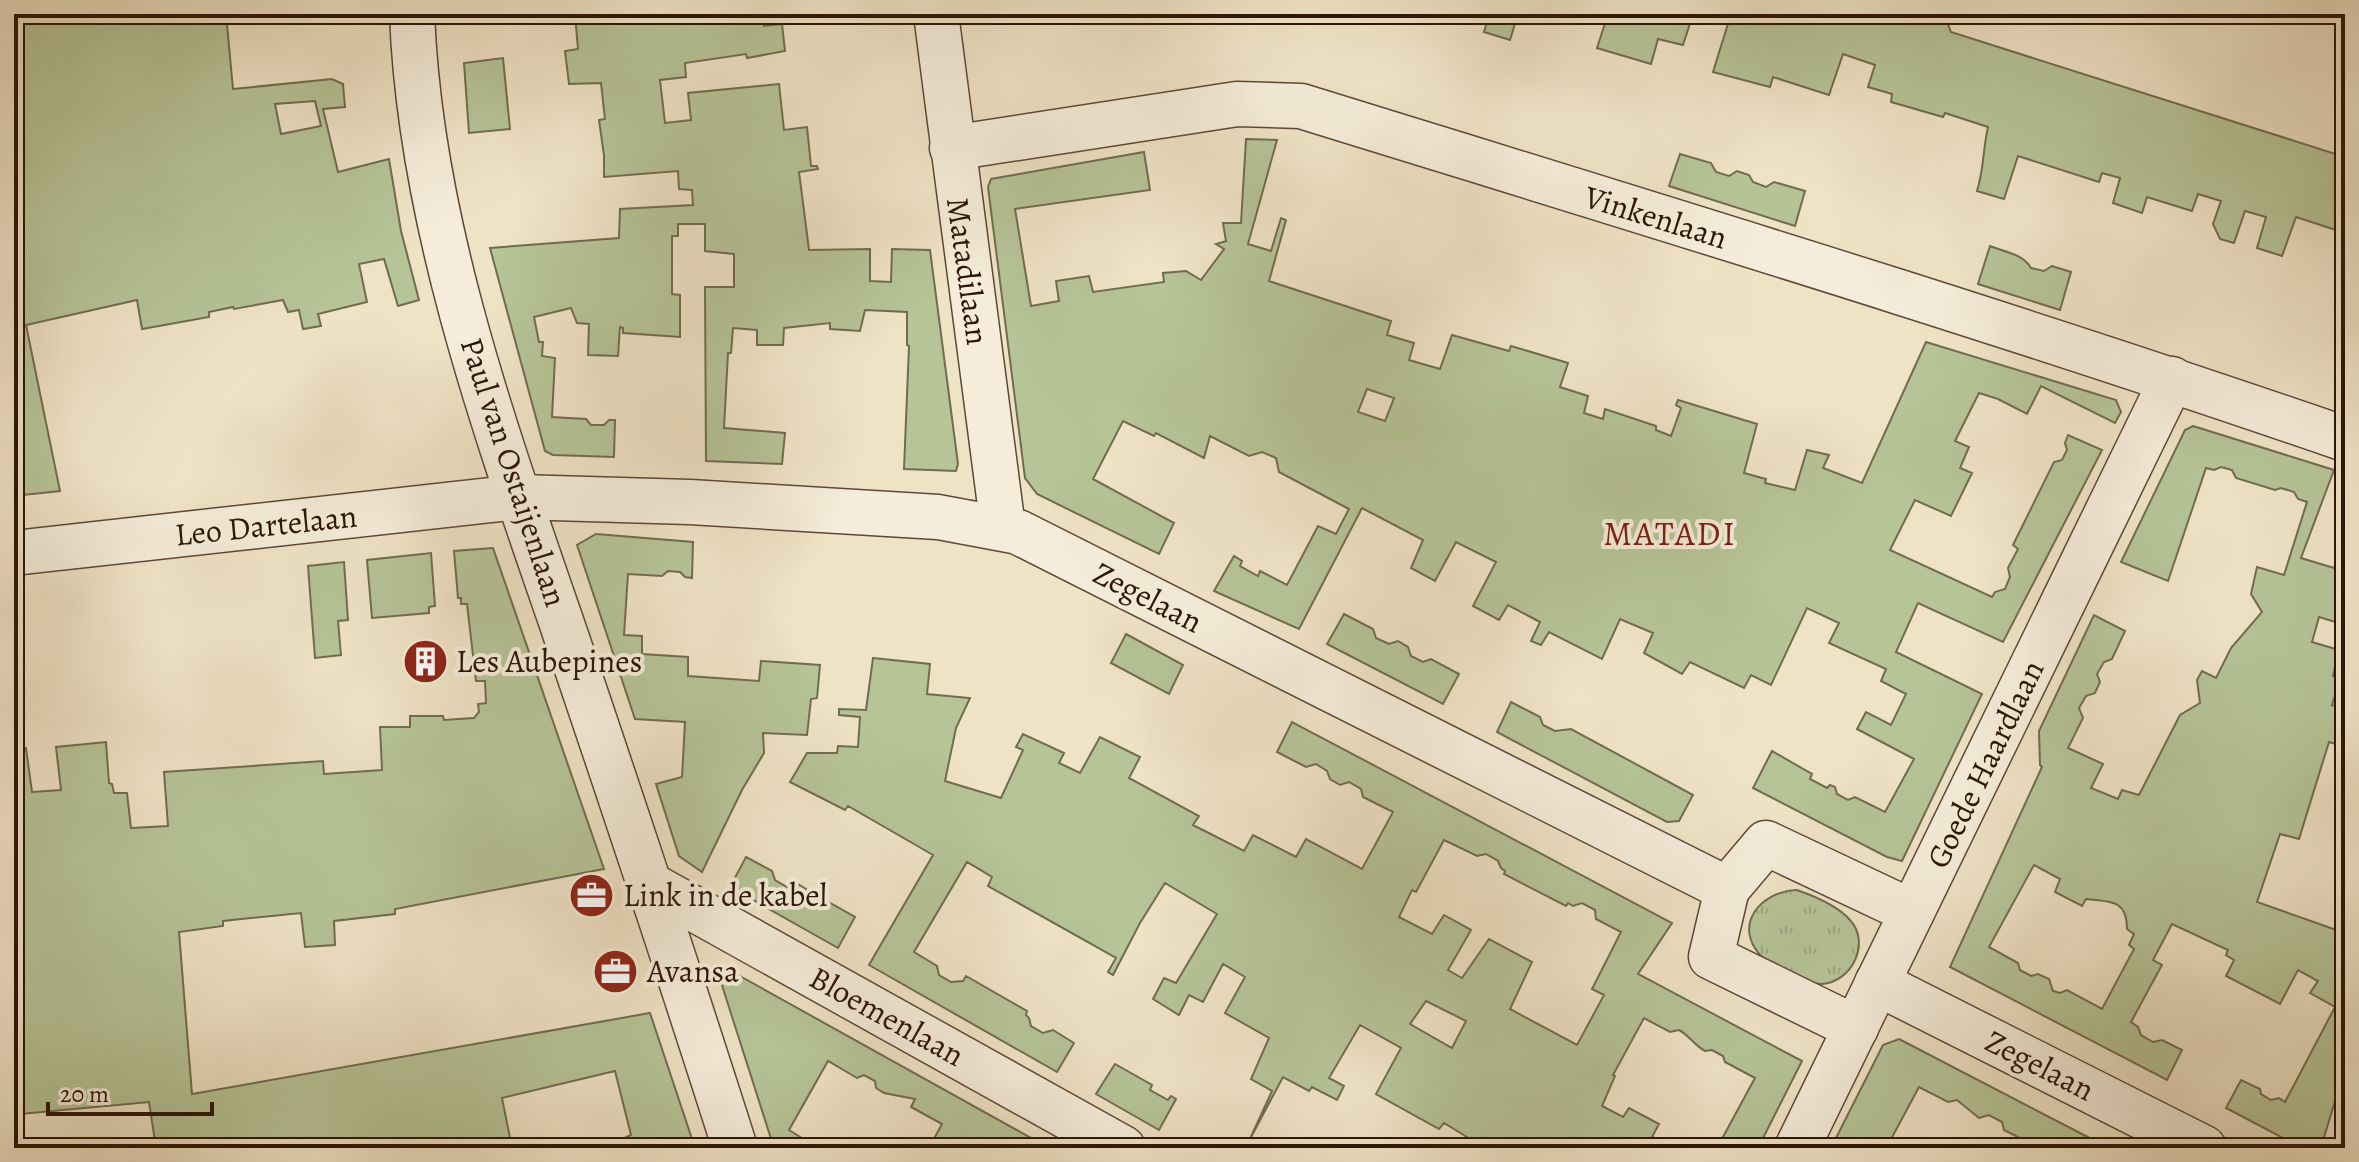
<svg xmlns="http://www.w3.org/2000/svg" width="2359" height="1162" viewBox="0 0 2359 1162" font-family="Alegreya,serif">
<defs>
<pattern id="grass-tufts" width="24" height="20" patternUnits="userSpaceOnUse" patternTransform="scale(2)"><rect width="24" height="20" fill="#b6c498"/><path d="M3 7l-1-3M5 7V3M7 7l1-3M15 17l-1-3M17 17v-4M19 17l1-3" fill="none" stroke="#9da882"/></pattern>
</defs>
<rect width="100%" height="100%" fill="#efe3c6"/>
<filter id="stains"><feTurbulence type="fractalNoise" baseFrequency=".0025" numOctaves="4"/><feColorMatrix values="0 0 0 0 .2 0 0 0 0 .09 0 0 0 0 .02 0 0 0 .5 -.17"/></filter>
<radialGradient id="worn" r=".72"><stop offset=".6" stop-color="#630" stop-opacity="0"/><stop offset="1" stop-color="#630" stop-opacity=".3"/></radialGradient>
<path fill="url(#grass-tufts)" stroke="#716c50" stroke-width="2" d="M1797 890C1814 896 1838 906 1850 920 1871 943 1852 982 1822 984 1812 984 1802 978 1793 973 1783 969 1769 965 1761 956 1732 925 1761 891 1797 890Z"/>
<g fill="#b6c498" stroke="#716c50" stroke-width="2" fill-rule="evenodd">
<path d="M14 14H226L233 89 332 79 343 84 345 107 323 109 338 172 389 159 401 231 419 300 398 306 384 259 359 264 367 302 318 314 321 326 303 329 299 310 288 312 283 300 234 309 233 307 209 312V317L142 329 137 300 26 325 60 491 14 496V302L20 300 14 275ZM315 101 321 126 281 134 275 104Z"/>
<polygon points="592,14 762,14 764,26 782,24 785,51 747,58 746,54 685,63 686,77 660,80 665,123 691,120 688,93 779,84 784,130 807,127 811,166 817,166 818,169 799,172 809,250 870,249 870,281 891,282 892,249 930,250 958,464 956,471 904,469 909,346 907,345 907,312 865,310 860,331 830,329 830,323 784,328 783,345 757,345 757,330 733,328 731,353 728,353 724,428 785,433 782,464 706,461 705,287 734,287 734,254 705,251 705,224 678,224 678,236 672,236 672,294 680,295 680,337 623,333 623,328 620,327 618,356 588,355 589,324 577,323 571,308 534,317 539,342 543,342 542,356 555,358 552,417 586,419 591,425 604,425 609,420 615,420 614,457 553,455 545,451 490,248 619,238 620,209 693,205 692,190 679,189 678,171 604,177 604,155 599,120 605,119 601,83 569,84 565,51 578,49 575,15"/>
<polygon points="1486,14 1518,14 1510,40 1484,32 1489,15"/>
<polygon points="1608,14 1693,14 1683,45 1658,39 1651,64 1597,48"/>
<path d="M1731 14H1944L1951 32 2345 157V238L2342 237V232L2296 217 2282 256 2257 248 2266 217 2245 211 2234 243 2220 239 2213 224 2221 201 2198 194 2192 211 2147 197 2142 213 2113 203 2120 178 2102 173 2099 182 2018 156 2004 199 1977 191C1984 169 1983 148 1988 127L1945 113 1943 117 1891 102 1892 94 1868 87 1875 65 1843 54 1829 95 1773 77 1770 87 1713 72Z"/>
<polygon points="503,58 510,129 469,133 464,63"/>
<path d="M1246 139 1277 140 1248 244 1271 251 1281 218 1286 220 1269 281 1391 321 1387 335 1414 343 1409 360 1440 369 1452 335 1509 351 1511 346 1568 363 1560 387 1588 396 1584 413 1603 419 1605 409 1656 426V430L1671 436 1681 408 1676 405 1678 400 1757 424 1744 473 1766 479 1765 483 1795 490 1807 450 1829 455 1823 468 1862 483 1926 342 2116 400 2121 412 2115 423 2041 386 2027 414 1998 399 1979 393 1955 441 1969 447 1960 468 1972 473 1951 516 1915 500 1890 550 1992 597 1995 592 2005 589 2010 577 2008 568 2018 549 2013 545 2054 462 2062 460 2067 450 2065 443 2068 435 2102 450 2003 642 1918 603 1896 652 1982 694 1902 861 1887 857 1753 788 1772 751 1812 774 1810 779 1827 788 1830 785 1835 787 1837 794 1848 800 1855 797 1885 812 1914 759 1857 729 1866 712 1891 725 1906 694 1881 681 1886 669 1829 643 1839 623 1807 608 1771 685 1751 675 1744 688 1690 662 1682 674 1644 653 1653 633 1620 619 1602 659 1549 632 1541 645 1531 641 1540 622 1508 605 1499 620 1473 606 1496 562 1456 542 1435 581 1411 568 1423 540 1362 508 1299 629 1214 591 1234 556 1242 561 1240 566 1258 576 1260 571 1287 585 1318 526 1336 534 1349 509 1279 472 1276 458 1262 452 1249 456 1210 436 1204 458 1156 433 1154 436 1123 421 1093 479 1174 523 1159 554 1037 494 1025 478 988 187 991 179 1144 152 1150 190 1015 209 1031 306 1059 301 1056 281 1089 276 1093 292 1164 282 1163 273 1186 271 1201 280 1224 249 1216 244 1226 241 1223 223H1241ZM1367 389 1394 398 1385 421 1358 412Z"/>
<polygon points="1680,154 1711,163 1716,172 1729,176 1737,171 1749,175 1753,182 1766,187 1774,182 1805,191 1795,226 1669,186"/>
<path d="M1990 246C2005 252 2023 254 2031 268L2044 271 2052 266 2071 272 2060 310 1978 284Z"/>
<path d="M2193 426 2334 470 2301 558 2334 568 2345 533V625L2319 617 2312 642 2339 650 2333 676 2340 679 2332 705 2345 709V727L2339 745 2329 742 2299 839 2280 834 2257 902 2345 933V1068L2322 1144 2317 1148H2302L2226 1108 2241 1080 2260 1089 2261 1094 2271 1100 2279 1098 2285 1102 2335 1007 2310 993 2318 981 2298 970 2280 1004 2226 976 2234 960 2226 955 2228 950 2172 924 2153 960 2162 965 2131 1022 2138 1027 2141 1035 2153 1042 2162 1040 2182 1050 2167 1080 1950 967 2042 767 2040 765 2039 731 2094 615 2125 631 2112 659 2104 662 2097 674 2100 682 2095 693 2086 696 2079 708 2083 718 2068 748 2103 764 2091 788 2118 799 2122 790 2139 795 2180 715 2200 703 2197 680 2202 671 2216 678 2231 648 2262 612 2251 594 2257 567 2284 575 2307 502 2298 499 2294 492 2281 488 2275 490 2236 478 2232 470 2221 467 2214 470 2206 468 2168 581 2121 562 2185 430ZM2034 865 2060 879 2055 892 2082 906 2086 899C2108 902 2127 898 2127 929L2134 934 2129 945 2134 949 2102 1009 2067 990 2060 993 2053 991 2049 979 2038 974 2031 976 2020 970 2018 963 1989 947Z"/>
<polygon points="596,534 693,542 692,578 685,577 680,572 668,571 662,576 628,574 624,635 642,636 642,654 688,657 688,676 759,681 761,661 820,665 817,698 811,699 807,735 763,733 764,753 742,790 702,872 679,856 656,784 682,777 685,722 635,719 577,545"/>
<polygon points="493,548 604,869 395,909 395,914 334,921 335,945 305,947 301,913 223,921 223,926 179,932 192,1094 650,1013 695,1148 629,1148 626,1137 631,1135 615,1071 502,1098 512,1148 156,1148 149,1102 21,1114 19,1096 14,1097 14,749 26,748 32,792 61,790 56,747 106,742 109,783 112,784 114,793 127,793 131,828 168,826 164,772 323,761 324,774 382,770 380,727 410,727 410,716 443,716 444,720 474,718 479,712 478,704 486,703 485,681 476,681 467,604 461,604 461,598 458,598 454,551"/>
<polygon points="431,553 435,606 429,607 429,613 372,618 367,560"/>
<polygon points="344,562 348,620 338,621 341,655 315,658 308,566"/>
<polygon points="1344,614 1373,629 1376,638 1389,644 1398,641 1408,647 1411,656 1423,662 1431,659 1459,674 1443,704 1327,644"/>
<polygon points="1126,634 1183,665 1169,694 1111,663"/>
<path d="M873 658 930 664 927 694 970 698 956 728 945 781 1001 798 1023 750 1016 747 1023 734 1064 753 1059 763 1080 773 1100 737 1140 757 1129 778 1199 816 1193 825 1244 851 1253 835 1296 857 1306 839 1362 869 1393 812 1363 797 1361 789 1349 782 1340 785 1330 779 1327 771 1316 764 1306 767 1277 752 1292 722 1672 923 1638 974 1802 1061 1758 1148H1717L1755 1078 1725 1062 1723 1056 1712 1050 1705 1051C1694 1045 1690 1036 1679 1030L1670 1032 1644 1018 1613 1075 1615 1076 1602 1106 1623 1117 1629 1108 1659 1124 1652 1137 1674 1148H1485L1444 1123 1439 1129 1376 1094 1401 1048 1360 1025 1329 1078 1344 1086 1337 1100 1312 1087 1309 1091 1283 1077 1249 1141 1272 1091 1251 1079 1269 1038 1225 1013 1245 977 1223 964 1203 1002 1189 995 1179 1015 1153 999 1164 978 1176 983 1217 914 1165 883 1140 923 1113 975 1108 972 1116 958 988 886 992 877 967 862 914 952 937 966 939 975 951 982 963 981 966 976 1027 1011 1026 1015 1029 1018 1031 1026 1043 1033 1053 1030 1074 1043 1057 1072 869 965 933 855 848 806 845 810 790 782 807 753H837L838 746 858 747 860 717 839 715V709L866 710ZM1444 840 1477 856 1486 854 1498 861 1501 868 1505 871 1504 874 1566 906 1568 903 1573 906 1582 903 1595 910 1596 919 1621 932 1592 989 1604 995 1577 1045 1510 1009 1532 962 1489 939 1462 978 1448 970 1471 930 1444 915 1432 934 1399 917 1412 890 1416 892ZM1426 1001 1466 1021 1452 1048 1410 1024Z"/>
<polygon points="1511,702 1540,717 1543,725 1555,731 1571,729 1693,795 1679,821 1667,822 1497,732"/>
<polygon points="746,857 772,871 775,880 787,887 798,884 806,889 807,896 818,902 825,900 855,917 838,948 730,887"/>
<polygon points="720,965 1049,1148 987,1148 980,1144 977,1148 929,1148 942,1124 911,1107 915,1099 884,1093 876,1088 875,1081 864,1075 857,1078 828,1061 789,1130 818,1148 774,1148 719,976"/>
<polygon points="1899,1039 2109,1148 2033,1148 2034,1145 2004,1130 2002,1122 1989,1115 1979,1118 1957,1100 1948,1102 1919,1087 1890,1141 1895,1145 1894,1148 1831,1148 1883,1045"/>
<polygon points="1115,1064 1152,1085 1150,1090 1168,1100 1171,1096 1176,1099 1159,1130 1096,1094"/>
</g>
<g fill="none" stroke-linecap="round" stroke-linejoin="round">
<defs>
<g id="street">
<path d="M412 14C420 225 497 435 565 633 623 804 680 975 735 1148"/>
<polyline points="936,14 1003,528"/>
<path d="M952 148 1237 104 1301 106C1650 214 2000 320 2345 439"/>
<polyline points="14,553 518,497 690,502 938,517 1018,532 1727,889 1766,843 1912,912"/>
<polyline points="651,885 1123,1148"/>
<polyline points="1727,889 1711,957 1856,1028"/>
<polyline points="1877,983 2204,1148"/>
<polyline points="1797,1148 2172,379"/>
</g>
</defs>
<use href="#street" stroke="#5d4837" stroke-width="47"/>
<use href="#street" stroke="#f5edda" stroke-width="44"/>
</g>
<defs>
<symbol id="building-disc" viewBox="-11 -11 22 22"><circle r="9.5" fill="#8f2418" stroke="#f5edda"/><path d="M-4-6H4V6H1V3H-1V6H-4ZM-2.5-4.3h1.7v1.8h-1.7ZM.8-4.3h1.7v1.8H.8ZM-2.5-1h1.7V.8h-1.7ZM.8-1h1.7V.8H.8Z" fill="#fff"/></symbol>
<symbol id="office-disc" viewBox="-11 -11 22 22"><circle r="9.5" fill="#8f2418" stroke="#f5edda"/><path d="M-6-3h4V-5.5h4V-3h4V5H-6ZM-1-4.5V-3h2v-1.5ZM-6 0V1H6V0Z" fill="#fff"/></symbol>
</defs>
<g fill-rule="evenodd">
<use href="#building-disc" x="400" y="636" width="51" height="51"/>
<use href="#office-disc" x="566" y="870" width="51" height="51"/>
<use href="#office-disc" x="590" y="946" width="51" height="51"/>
</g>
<g text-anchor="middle" stroke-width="8" stroke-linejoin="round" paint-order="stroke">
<g font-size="32" fill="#2c1507" stroke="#f5edda">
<text transform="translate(1656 217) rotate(17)" y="11">Vinkenlaan</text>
<text transform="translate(968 271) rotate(82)" y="11">Matadilaan</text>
<text transform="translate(514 472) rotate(72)" y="11">Paul van Ostaijenlaan</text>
<text transform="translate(266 525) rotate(-6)" y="11">Leo Dartelaan</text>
<text transform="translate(1148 597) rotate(27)" y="11">Zegelaan</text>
<text transform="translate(1985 764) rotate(-64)" y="11">Goede Haardlaan</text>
<text transform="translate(887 1016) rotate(29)" y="11">Bloemenlaan</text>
<text transform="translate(2040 1065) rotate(27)" y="11">Zegelaan</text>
</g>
<g font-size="32" fill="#2c1507" stroke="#f5edda" text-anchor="start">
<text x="456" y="672">Les Aubepines</text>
<text x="623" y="906">Link in de kabel</text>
<text x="647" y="982">Avansa</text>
</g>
<g font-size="34" letter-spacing="2" fill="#7a1f14" stroke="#f5edda">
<text x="1670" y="545">MATADI</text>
</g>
</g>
<rect width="2359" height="1162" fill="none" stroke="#efe3c6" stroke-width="48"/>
<rect x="16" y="16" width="2327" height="1130" fill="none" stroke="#2c1507" stroke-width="4"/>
<rect x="24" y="24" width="2311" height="1114" fill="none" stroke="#2c1507" stroke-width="2"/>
<path d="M48 1102v12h164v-12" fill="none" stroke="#2c1507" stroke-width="4"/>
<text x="60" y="1102" font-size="24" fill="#2c1507" stroke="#f5edda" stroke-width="6" paint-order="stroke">20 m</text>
<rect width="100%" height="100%" filter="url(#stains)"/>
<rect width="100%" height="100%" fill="url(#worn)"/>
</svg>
